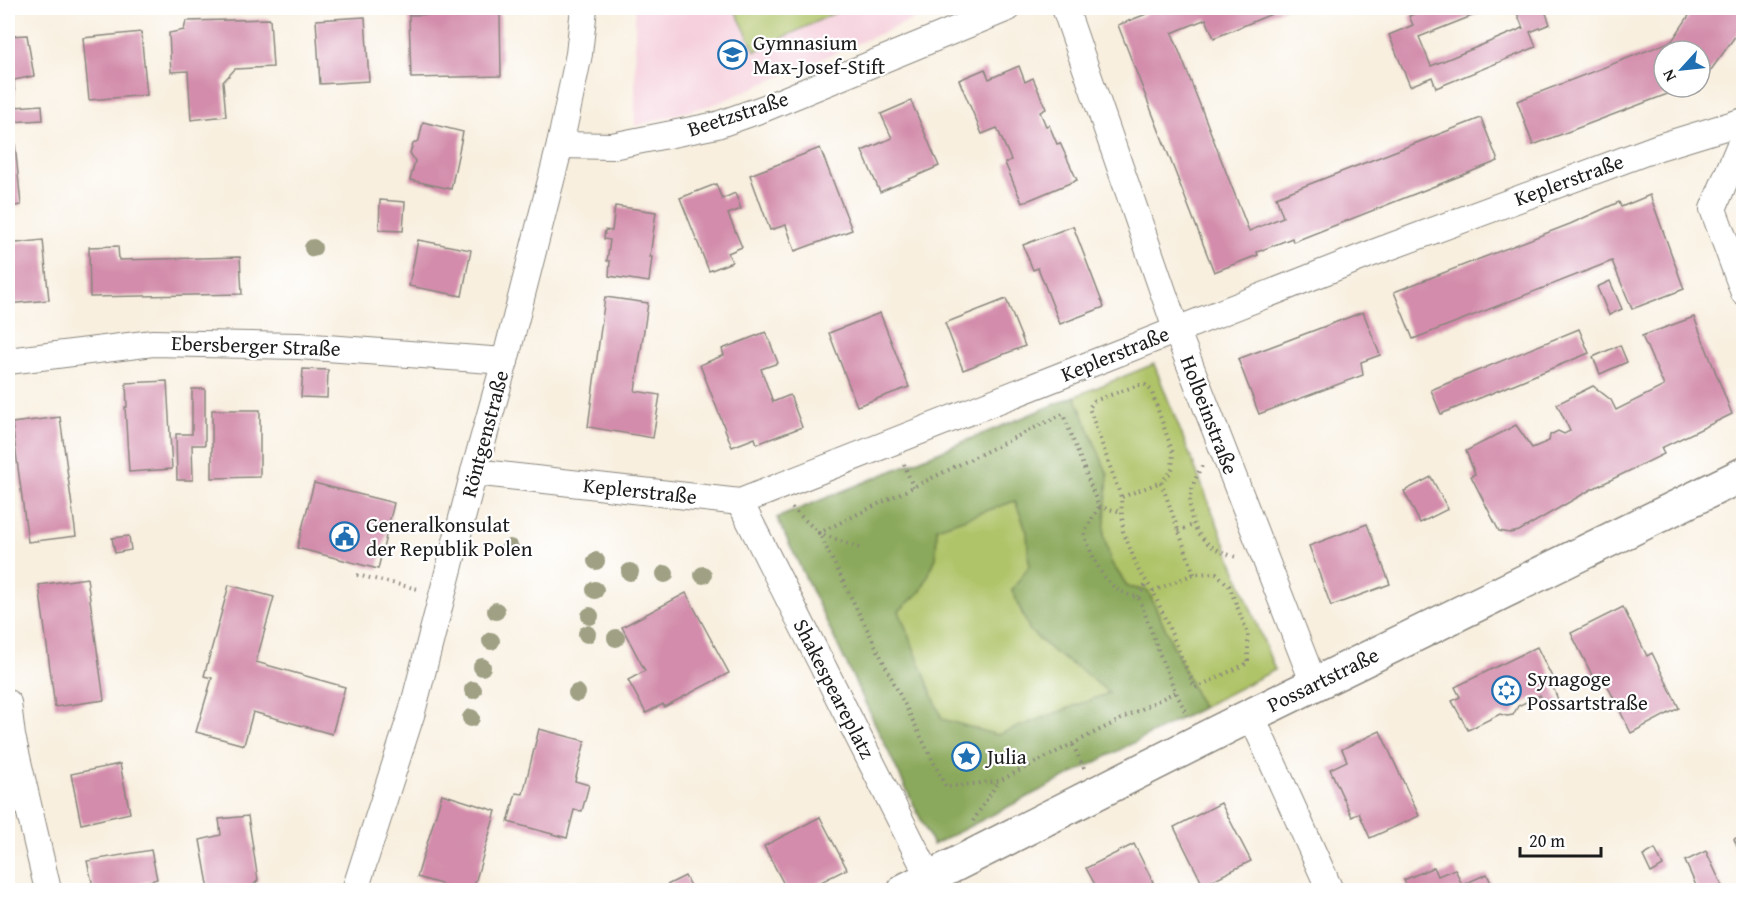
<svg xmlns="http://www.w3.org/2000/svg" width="1751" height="898" viewBox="0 0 1751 898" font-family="'Gentium Book Plus',serif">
<rect width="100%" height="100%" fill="#fff"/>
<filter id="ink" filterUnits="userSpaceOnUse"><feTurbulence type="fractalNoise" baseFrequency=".0167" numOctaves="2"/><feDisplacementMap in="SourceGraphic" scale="12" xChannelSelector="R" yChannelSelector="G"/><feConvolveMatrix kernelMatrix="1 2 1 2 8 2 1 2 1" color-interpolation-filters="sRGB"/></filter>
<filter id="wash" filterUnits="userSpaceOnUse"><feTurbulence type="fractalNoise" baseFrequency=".008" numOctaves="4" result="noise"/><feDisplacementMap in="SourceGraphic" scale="24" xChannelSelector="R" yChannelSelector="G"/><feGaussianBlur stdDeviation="1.35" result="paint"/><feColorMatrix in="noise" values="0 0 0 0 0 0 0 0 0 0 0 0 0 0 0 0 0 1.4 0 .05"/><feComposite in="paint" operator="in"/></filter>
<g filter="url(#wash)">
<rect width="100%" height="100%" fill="#f8efdf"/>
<polygon fill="#f5cfdb" points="635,8 940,8 718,103 635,126"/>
<g fill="#afc367" stroke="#667042" stroke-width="1.5">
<polygon points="734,8 845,8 755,51"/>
<polygon points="1154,364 1275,670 933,845 777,518"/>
</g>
<path fill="#8ba95c" stroke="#54623c" stroke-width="1.5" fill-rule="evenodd" d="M1075 396 1108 475 1104 536 1111 562 1128 587 1148 591 1202 708 933 845 777 518ZM1015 501 1027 532 1029 566 1012 590 1030 631 1056 654 1081 670 1109 693 997 735 942 719 899 611 921 591 936 558 937 528Z"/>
<g id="blocks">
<g fill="#d38cab">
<polygon points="1162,8 1163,10 1169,8 1286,8 1214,38 1206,19 1172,33 1249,231 1283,217 1276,197 1481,118 1498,161 1293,242 1292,238 1257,252 1258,255 1214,272 1118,25"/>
<polygon points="1429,8 1492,8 1419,37 1431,66 1523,28 1515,8 1544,8 1550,24 1530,32 1536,47 1436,88 1432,77 1410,86 1389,35 1413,25 1409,16"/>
<polygon points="1694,8 1744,8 1744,24 1703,81 1700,82 1700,51 1664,51 1664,87 1686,87 1533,145 1517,101 1672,41"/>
<polygon points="500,13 501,76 411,78 409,15"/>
<polygon points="365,17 369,81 320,84 316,20"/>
<polygon points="270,19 273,67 235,69 223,82 226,116 191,120 188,71 171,72 169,33 184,30 186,21"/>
<polygon points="141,32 147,95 89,100 83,38"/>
<polygon points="27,35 34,76 14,80 15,107 42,105 43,120 10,122 8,107 8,36"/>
<polygon points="1019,66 1025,82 1033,78 1046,109 1040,112 1046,126 1049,125 1057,144 1060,143 1077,180 1022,203 1005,163 1011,160 997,128 982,134 959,80 985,69 989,79"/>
<polygon points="911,101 939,166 880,192 862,151 892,138 881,114"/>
<polygon points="423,122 463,132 451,189 410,180 415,161 410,153 413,144 419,140"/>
<polygon points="8,123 11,123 12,136 8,136"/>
<polygon points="15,144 21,205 8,207 8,145"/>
<polygon points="820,148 852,230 795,251 786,225 770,230 750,175"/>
<polygon points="716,184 722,199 735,193 741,209 728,214 742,247 728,253 732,262 709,271 680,198"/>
<polygon points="1650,195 1684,289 1632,309 1612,261 1413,339 1394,292 1570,224 1619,202 1621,207"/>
<polygon points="380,200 405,202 403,231 379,230"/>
<polygon points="615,206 656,212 650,257 652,257 649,282 609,276 610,261 607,261 610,240 604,239 605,230 612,231"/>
<polygon points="1073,226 1104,307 1060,324 1038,268 1033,270 1023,245"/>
<polygon points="43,240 49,300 8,304 8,244"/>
<polygon points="418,240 471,250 462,296 409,286"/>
<polygon points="118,246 119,260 240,257 242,294 90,297 89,247"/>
<polygon points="1610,281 1622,309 1609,315 1597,287"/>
<polygon points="605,297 648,303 635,391 660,395 653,438 588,427"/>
<polygon points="1006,299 1025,346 963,370 945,323"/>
<polygon points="1363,312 1380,355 1361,362 1363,375 1259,414 1238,359"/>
<polygon points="880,313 909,387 857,406 829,333"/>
<polygon points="1694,317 1732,414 1661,448 1664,454 1592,489 1519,531 1510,533 1499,531 1471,476 1475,474 1466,451 1516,425 1532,448 1549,441 1550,435 1558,431 1564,434 1570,431 1557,404 1593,386 1611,400 1616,410 1664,386 1642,336"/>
<polygon points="1579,329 1589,353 1441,414 1431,390"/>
<polygon points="766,332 778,363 761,369 773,402 790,395 802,427 757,444 755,438 732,447 700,365 724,355 722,349"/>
<polygon points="1620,345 1627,362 1600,374 1593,357"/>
<polygon points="303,369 328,370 327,398 301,397"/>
<polygon points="167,381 172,469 129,472 125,407 127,407 126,383"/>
<polygon points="192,389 205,389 205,445 192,445 193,480 177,480 176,434 192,434"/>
<polygon points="212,410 260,410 260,477 212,478"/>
<polygon points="60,417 76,536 28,542 12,423"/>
<polygon points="1431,477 1448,509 1420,523 1404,491"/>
<polygon points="314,483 394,503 378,569 297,548"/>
<polygon points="1367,524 1390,584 1331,606 1309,546"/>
<polygon points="129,536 131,550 115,553 112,538"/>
<polygon points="87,578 104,700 55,707 39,585"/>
<polygon points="229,585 274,597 256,662 345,687 332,734 253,712 244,745 196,732 212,678 204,676"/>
<polygon points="686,593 729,673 664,707 663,704 646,713 628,680 645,671 622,627"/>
<polygon points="1623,607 1647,656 1652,653 1679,708 1631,733 1601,673 1593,677 1571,633"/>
<polygon points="1537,647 1556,685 1553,687 1559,702 1555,707 1550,708 1545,705 1540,695 1518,706 1513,715 1507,716 1500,714 1468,730 1452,701 1460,697 1455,687"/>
<polygon points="539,729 585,741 575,781 589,785 582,811 574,810 567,838 508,822 516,793 523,794"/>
<polygon points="1380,731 1419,816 1370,838 1359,813 1352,817 1330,769 1347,761 1342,749"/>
<polygon points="120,764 130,813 81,824 71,774"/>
<polygon points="442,794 496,811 473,890 461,890 417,877"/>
<polygon points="1221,803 1251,861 1203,885 1174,827"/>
<polygon points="248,816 258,880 252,887 228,890 209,890 200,840 221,835 219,819"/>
<polygon points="820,817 847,869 805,890 787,890 764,846"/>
<polygon points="1744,835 1744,862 1734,839"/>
<polygon points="1134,844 1153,882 1136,890 1098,890 1086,868"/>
<polygon points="1655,849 1663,866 1651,873 1643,856"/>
<polygon points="151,850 157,879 140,884 142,890 94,890 87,861"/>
<polygon points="1706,851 1724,890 1698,890 1685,861"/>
<polygon points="1434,867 1438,876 1455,869 1462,885 1487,874 1494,890 1408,890 1404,880"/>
<polygon points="685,876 692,890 657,890"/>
</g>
</g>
</g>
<g filter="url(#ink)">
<use href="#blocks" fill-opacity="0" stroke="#8a867e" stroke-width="1.5"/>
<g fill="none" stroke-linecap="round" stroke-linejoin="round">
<defs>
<g id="street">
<polyline points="1065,8 1176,329 1314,684"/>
<polyline points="1744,135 1713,209 1744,293"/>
<polyline points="560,145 612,146 717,125 765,108 1008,8"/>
<polyline points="8,361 153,343 299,346 505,361"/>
<polyline points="474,472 740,502 1370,254 1659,147 1744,121"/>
<polyline points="740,502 929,877"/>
<polyline points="8,703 12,736 48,890"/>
<polyline points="1251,715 1330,890"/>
<polyline points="355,890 412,712 474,472 505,361 560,145 579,54 584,8"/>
</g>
<polyline id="secondary" points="905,890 1231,725 1744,474"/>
</defs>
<use href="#street" stroke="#8a867e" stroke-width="28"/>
<use href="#secondary" stroke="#8a867e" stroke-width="36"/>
<g stroke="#8a867e" stroke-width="4" stroke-dasharray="1.5 4.5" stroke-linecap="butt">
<polyline points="904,464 913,487"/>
<path d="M1202 466C1178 506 1190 546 1237 557"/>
<polyline points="1122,497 1161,482 1194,574"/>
<polyline points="1099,507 1122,512"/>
<polyline points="792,508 819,533 862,549"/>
<polyline points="1178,531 1193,525"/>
<polyline points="357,575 418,589"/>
<polyline points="1153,591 1194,574 1216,573 1229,586 1248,634 1248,663 1195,688 1153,591 1139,571 1123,531 1121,497 1089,408 1094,401 1138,385 1145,385 1151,390 1173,453 1172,471 1161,482"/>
<polyline points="1138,597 1147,583"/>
<path d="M1175 692 999 781 946 787 819 533 1063 414 1099 507 1084 533C1094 561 1105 593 1138 597 1145 612 1149 626 1155 641 1164 667 1175 691 1187 715"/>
<polyline points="1073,745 1084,768"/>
<polyline points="973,821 998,782"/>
</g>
<use href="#street" stroke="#fff" stroke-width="26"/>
<use href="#secondary" stroke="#fff" stroke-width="33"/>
</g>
<g fill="#9fa084">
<circle cx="313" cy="248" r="9"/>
<circle cx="510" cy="548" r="9"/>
<circle cx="596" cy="561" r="9"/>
<circle cx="630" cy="572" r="9"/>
<circle cx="665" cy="574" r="9"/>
<circle cx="703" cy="575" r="9"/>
<circle cx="595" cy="590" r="9"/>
<circle cx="496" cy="611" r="9"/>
<circle cx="590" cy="616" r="9"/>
<circle cx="587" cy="634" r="9"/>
<circle cx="616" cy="638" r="9"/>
<circle cx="491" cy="641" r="9"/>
<circle cx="482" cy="667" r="9"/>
<circle cx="473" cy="690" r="9"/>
<circle cx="577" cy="693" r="9"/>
<circle cx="471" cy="718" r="9"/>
</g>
</g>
<defs>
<symbol id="school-ring" viewBox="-11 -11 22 22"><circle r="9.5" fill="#fff" stroke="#1f6fb2" stroke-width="1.5"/><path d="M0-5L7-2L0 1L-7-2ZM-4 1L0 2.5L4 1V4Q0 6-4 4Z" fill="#1f6fb2"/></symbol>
<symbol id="civic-ring" viewBox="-11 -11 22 22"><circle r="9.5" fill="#fff" stroke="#1f6fb2" stroke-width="1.5"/><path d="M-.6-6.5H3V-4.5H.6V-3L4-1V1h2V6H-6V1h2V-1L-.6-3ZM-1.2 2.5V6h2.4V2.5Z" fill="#1f6fb2"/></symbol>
<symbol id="synagogue-ring" viewBox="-11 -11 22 22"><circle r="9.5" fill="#fff" stroke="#1f6fb2" stroke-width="1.5"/><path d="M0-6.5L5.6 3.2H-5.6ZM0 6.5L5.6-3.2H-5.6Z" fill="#1f6fb2"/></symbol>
<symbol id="sight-ring" viewBox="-11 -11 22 22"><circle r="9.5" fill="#fff" stroke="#1f6fb2" stroke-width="1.5"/><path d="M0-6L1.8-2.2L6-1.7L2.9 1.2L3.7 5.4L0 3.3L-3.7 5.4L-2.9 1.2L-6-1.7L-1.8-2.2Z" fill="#1f6fb2"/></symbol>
</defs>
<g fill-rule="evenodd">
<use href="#school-ring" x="716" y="38" width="33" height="33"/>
<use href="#civic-ring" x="328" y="520" width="33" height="33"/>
<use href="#synagogue-ring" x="1490" y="674" width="33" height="33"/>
<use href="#sight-ring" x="950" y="740" width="33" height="33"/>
</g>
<g text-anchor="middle" stroke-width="4.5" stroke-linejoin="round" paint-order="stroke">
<g font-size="21" fill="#1c1c1c" stroke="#fff" text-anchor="start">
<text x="753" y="50">Gymnasium<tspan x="753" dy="24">Max-Josef-Stift</tspan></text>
<text x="366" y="532">Generalkonsulat<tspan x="366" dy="24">der Republik Polen</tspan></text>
<text x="1527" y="686">Synagoge<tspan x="1527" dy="24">Possartstraße</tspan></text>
<text x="987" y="764">Julia</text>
</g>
<g font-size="21" fill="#1c1c1c" stroke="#fff">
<text transform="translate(738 114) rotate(-18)" y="7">Beetzstraße</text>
<text transform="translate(1569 180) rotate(-20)" y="7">Keplerstraße</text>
<text transform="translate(256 346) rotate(2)" y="7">Ebersberger Straße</text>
<text transform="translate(1115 354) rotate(-22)" y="7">Keplerstraße</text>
<text transform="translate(1209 415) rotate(69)" y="7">Holbeinstraße</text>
<text transform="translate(485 434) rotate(-75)" y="7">Röntgenstraße</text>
<text transform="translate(640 491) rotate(6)" y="7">Keplerstraße</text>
<text transform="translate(1323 680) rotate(-26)" y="7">Possartstraße</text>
<text transform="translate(834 689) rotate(63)" y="7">Shakespeareplatz</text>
</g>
</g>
<rect width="1751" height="898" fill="none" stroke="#fff" stroke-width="30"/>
<g transform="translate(1682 69) rotate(243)"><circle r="28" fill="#ffffff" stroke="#a4a4a4" stroke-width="1.5"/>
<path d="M0-4.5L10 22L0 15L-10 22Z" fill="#1f6fb2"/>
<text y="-9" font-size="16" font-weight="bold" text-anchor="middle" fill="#1c1c1c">N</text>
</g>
<path d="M1520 847v9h81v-9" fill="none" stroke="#1c1c1c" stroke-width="3"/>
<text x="1529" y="847" font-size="18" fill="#1c1c1c" stroke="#ffffff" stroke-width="4.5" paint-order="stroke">20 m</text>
</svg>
